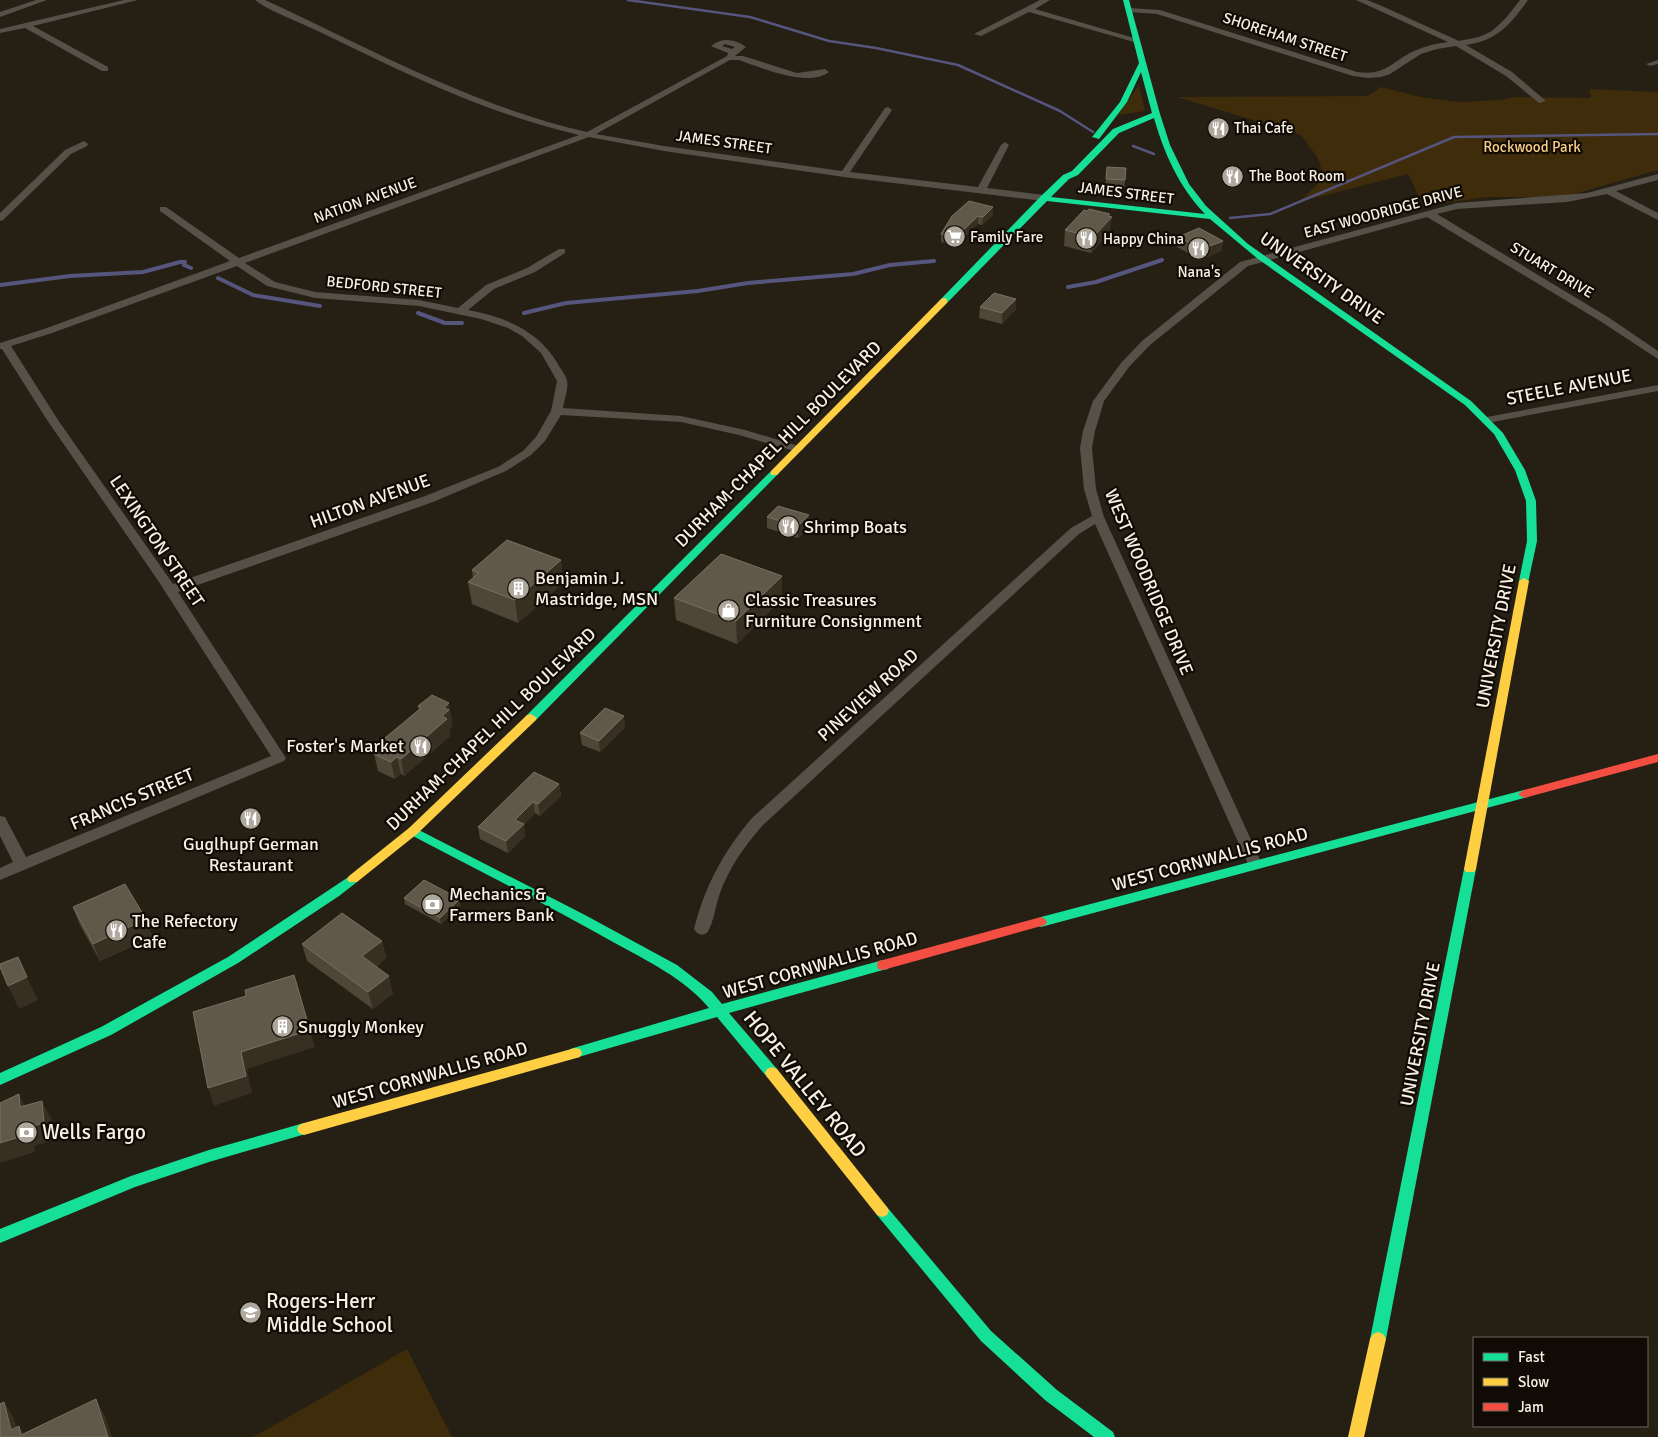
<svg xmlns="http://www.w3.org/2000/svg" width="1658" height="1437" viewBox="0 0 1658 1437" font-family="Signika,sans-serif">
<rect width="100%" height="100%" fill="#251f14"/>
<g fill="#3e2c0a">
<polygon points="1139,85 1145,111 1118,115"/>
<polygon points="1381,87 1421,97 1459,102 1501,100 1515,97 1591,98 1589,89 1658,92 1658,170 1574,194 1542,197 1487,197 1438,204 1426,201 1418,195 1408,174 1299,202 1324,178 1318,158 1301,135 1177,97 1368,96"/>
<polygon points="407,1349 452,1437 253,1437"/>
</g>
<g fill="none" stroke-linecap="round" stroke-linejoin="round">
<g stroke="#56557d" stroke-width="2.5">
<polyline points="628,0 750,17 829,41 876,48 958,65 1060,111 1093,132"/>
<polyline points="1133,146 1154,154"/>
<polyline points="1230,218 1270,214 1454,137 1658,134"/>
</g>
<g stroke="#56557d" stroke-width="4">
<polyline points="218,278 253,295 320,306"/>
<polyline points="0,285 70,276 143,272 180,262 185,262 184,265 191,268"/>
<polyline points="1068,287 1096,282 1162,260"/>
<polyline points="418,313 445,323 462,323"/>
<polyline points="524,313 566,303 698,291 748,283 853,274 890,265 934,261"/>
</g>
<g fill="#555048" fill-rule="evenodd">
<polygon points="36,0 47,0 0,17 0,12"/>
<polygon points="124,0 138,0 33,26 108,67 108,71 102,71 25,28 0,33 0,29"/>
<path d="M255 0H265C371 49 473 106 587 132L727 56 728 53 711 46C722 37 735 39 746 47L735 56H743L797 73 825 69 829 72C808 88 762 68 739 60H730L596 134 664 146 842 171 885 108 888 107 892 110 850 172 978 187 1001 145 1005 142 1009 145 987 188 1044 195 1049 198 1044 201 844 177 664 151 589 137 245 263 275 282 315 292 419 300 458 308 486 285 527 268 559 249H565V253L535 272 494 289 468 310C505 317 538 330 558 364 560 369 567 376 567 381 569 388 564 401 563 408L681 416 745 430 802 447 804 449 798 452 739 435 681 422 561 415 545 441 531 455 506 471 433 502 178 592 284 755 286 758 284 761 0 880V868L13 862 0 836V816L5 817 26 857 271 756 157 579 47 420 2 349H0V343L44 329 230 261 160 211V207H166L239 258 579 135C488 114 406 74 324 34 307 25 268 11 255 0ZM725 44 735 47 732 49 722 46ZM237 266 267 286 315 298 419 306 481 319 508 328 522 336 541 353 557 381 551 411 536 437 523 451 498 467 425 496 173 584 58 420 11 346 52 333Z"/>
<polygon points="1040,0 1050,0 1035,9 1141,40 1134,42 1029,12 981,36 974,34"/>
<path d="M1356 0H1367L1382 6 1459 41 1479 37 1492 31 1506 18 1520 0H1528C1510 25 1498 40 1466 45L1512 72 1546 101 1539 103 1506 76 1456 46 1437 49 1421 54 1390 74 1381 77 1368 78 1353 76 1157 14 1129 12 1125 10 1129 8 1160 10 1357 72C1386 76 1391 62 1414 51 1425 46 1437 43 1448 42Z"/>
<polygon points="1658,60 1658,64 1650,66 1646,64"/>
<polygon points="84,141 88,144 87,146 71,154 3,220 0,221 0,213 65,150"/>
<path d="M1658 174V180L1616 191 1658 213V220L1607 194 1567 202 1457 209 1437 214 1608 317 1658 351V359L1600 321 1427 217 1248 266 1150 345 1129 367 1104 401 1095 431 1092 448 1096 489 1104 517 1262 864 1260 868 1255 869 1250 868 1248 864 1095 524 1079 534 762 826C744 847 728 869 719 896 715 908 714 922 707 933L702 935 697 933 694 929C705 886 723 852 752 818L1071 528 1092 516 1084 489 1080 448 1083 431 1093 401 1121 363 1142 341 1240 262 1457 203 1587 193Z"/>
<polygon points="1658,385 1658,391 1487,423 1481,420 1487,417"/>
</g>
<g fill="#16e098" fill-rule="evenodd">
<path d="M1123 0H1129L1160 114 1170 145 1189 184 1206 206 1248 244 1471 401 1503 433 1525 470 1536 501 1537 541 1528 583H1520L1519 581 1527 541 1526 501 1515 470 1494 434 1465 405 1258 259 1210 219 1047 201 947 303H941V299L1041 196 1063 175 1072 171 1113 129 1152 113 1141 72 1127 102 1099 139 1092 137 1120 102 1139 63ZM1154 118C1164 153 1179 187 1205 214L1051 197 1069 179 1078 175 1119 133Z"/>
<polygon points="774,470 779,473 777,475 535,721 527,721 525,718 527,715 771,471"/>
<polygon points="1524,790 1530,794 1528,797 1041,927 1037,925 1035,922 1037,919 1041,917"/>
<path d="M413 827 585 915 677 965 712 992 722 1004 883 960 888 961 889 965 888 969 883 970 729 1013 777 1069 779 1073 777 1077 772 1079 767 1077 717 1017 575 1058 570 1057 568 1053 570 1049 709 1008C684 978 647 961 613 942 546 904 477 870 409 834L407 831 409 828Z"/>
<polygon points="1470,865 1474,866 1476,869 1386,1339 1383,1344 1378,1346 1373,1344 1370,1339 1464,869 1466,866"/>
<polygon points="353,874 357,876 359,879 357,882 339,896 238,963 111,1035 0,1085 0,1073 101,1027 228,957"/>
<polygon points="304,1123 309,1125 311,1129 309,1133 209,1162 135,1187 0,1243 0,1229 131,1176 209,1150"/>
<polygon points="882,1205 887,1207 991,1331 1057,1390 1113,1432 1115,1437 1094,1437 1045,1400 981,1341 877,1215 875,1211 877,1207"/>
</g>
<g fill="#ffcf43" fill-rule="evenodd">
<polygon points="944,298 947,299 947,303 777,475 771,475 771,471 941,299"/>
<polygon points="1524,578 1529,581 1476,869 1474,872 1466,872 1464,869 1519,581"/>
<polygon points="531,714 537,718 535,721 417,834 357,882 349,882 347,879 349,876 409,828 527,715"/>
<polygon points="575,1048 580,1049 582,1053 580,1057 304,1135 299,1133 297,1129 299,1125 304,1123"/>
<polygon points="772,1067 777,1069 887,1207 889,1211 887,1215 882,1217 877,1215 767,1077 765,1073 767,1069"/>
<polygon points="1378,1332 1383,1334 1386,1339 1364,1437 1348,1437 1370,1339 1373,1334"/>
</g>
<g fill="#f24e42" fill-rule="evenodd">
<polygon points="1658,754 1658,762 1524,798 1518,794 1524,790"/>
<polygon points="1041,917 1045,919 1047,922 1045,925 883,970 878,969 877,965 878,961 883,960"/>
</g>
</g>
<g fill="#4e4738">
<polygon points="1107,167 1125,180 1124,190 1105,189"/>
<polygon points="993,215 982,225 978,224 955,245 941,242 941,234 952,216"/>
<polygon points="1110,216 1110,232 1091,253 1064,246 1065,230"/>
<polygon points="1178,237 1223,241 1221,251 1201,260 1177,247"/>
<polygon points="1016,299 1016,309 1002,324 979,318 980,307"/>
<polygon points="767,517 809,527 798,538 767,528"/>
<polygon points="561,560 563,583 518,623 472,604 468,582 473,578 472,570"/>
<polygon points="782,576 782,599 737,644 676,620 674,598"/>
<polygon points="418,706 452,720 451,721 452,727 449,730 450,736 404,776 401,774 395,779 378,771 374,754 386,744 385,738 419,710"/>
<polygon points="625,727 600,752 582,745 580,733"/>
<polygon points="559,784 561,796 540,816 535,813 524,825 525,836 508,853 480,839 478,827"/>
<polygon points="404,898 461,905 441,924 405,904"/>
<polygon points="73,907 153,937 100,961 80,925"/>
<polygon points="382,941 386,958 376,967 393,993 373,1009 307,961 302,944"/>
</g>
<g fill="#362f22">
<polygon points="993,207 993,215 982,225 983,217"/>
<polygon points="1110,214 1109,220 1112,217 1110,232 1091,253 1093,237"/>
<polygon points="978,216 978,224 955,245 955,238"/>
<polygon points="1223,241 1221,251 1201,260 1202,249"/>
<polygon points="1016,299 1016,309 1002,324 1002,313"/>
<polygon points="809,515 809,527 798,538 798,526"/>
<polygon points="561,560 563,583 518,623 515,600"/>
<polygon points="782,576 782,599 737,644 736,621"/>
<polygon points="449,703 452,720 451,721 452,727 449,730 450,736 404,776 401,759 442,716 444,708"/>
<polygon points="624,716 625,727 600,752 599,741"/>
<polygon points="397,757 401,774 395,779 391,762"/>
<polygon points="559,784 561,796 540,816 538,804"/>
<polygon points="533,802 535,813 524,825 525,836 508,853 506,841 515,820"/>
<polygon points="460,899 461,905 441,924 440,918"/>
<polygon points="146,919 153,937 100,961 93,944"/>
<polygon points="382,941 386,958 367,974 362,956"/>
<polygon points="294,975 315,1047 247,1069 252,1093 214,1106 208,1088 241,1052"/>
<polygon points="389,976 393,993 373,1009 368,992"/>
<polygon points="27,977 38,1000 19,1009 8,986"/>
<polygon points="19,1094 28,1112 20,1107"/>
<polygon points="42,1101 51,1118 53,1140 34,1146 35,1152 0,1163 0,1143 26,1128"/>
<polygon points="96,1399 105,1416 112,1437 108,1437"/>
<polygon points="4,1402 14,1418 19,1437 11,1430"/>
<polygon points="19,1426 26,1437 21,1435"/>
</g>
<g fill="#60594a" stroke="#787162">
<polygon points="1107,167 1126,168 1125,180 1106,179"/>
<polygon points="969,201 993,207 983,217 978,216 955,238 941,234 952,216"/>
<polygon points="1089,209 1110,214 1108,216 1112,217 1093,237 1065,230 1084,210 1087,211"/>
<polygon points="1199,228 1223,241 1202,249 1178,237"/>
<polygon points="994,293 1016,299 1002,313 980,307"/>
<polygon points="778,506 809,515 798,526 767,517"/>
<polygon points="507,540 561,560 515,600 468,582 479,573 472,570"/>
<polygon points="721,554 782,576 736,621 674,598"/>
<polygon points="432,695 449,703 444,708 449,710 442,716 447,719 401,759 397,757 391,762 374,754 390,741 385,738 421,708 418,706"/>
<polygon points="605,708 624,716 599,741 580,733"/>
<polygon points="534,772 559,784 538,804 533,802 515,820 524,824 506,841 478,827"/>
<polygon points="424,880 460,899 440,918 404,898"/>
<polygon points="125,884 146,919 93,944 73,907"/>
<polygon points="342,913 382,941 362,956 389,976 368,992 302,944"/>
<polygon points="18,957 27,977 8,986 0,967 0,964"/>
<polygon points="294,975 310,1030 241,1052 246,1076 208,1088 193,1012 246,996 245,990"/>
<polygon points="19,1094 20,1107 42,1101 44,1123 26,1128 26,1135 0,1143 0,1103"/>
<polygon points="96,1399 108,1437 0,1437 0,1404 4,1402 11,1430 19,1426 21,1435"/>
</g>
<defs>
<symbol id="restaurant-disc" viewBox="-11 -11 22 22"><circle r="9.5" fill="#aea79b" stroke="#100b04"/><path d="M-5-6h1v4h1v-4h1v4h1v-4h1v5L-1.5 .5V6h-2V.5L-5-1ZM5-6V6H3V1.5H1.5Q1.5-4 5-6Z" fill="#fff"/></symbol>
<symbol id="supermarket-disc" viewBox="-11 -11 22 22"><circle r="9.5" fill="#aea79b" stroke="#100b04"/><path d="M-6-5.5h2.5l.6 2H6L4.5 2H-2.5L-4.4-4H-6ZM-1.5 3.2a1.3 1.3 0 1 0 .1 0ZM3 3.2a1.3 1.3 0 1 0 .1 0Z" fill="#fff"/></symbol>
<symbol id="building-disc" viewBox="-11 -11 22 22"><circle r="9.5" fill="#aea79b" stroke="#100b04"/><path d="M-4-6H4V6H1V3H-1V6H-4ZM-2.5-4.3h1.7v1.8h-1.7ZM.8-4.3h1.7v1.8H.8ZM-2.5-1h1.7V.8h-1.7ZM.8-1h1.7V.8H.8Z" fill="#fff"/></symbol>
<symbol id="shop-disc" viewBox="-11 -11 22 22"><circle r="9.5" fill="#aea79b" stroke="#100b04"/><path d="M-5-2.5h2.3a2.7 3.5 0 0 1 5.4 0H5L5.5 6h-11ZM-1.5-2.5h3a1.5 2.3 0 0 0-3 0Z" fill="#fff"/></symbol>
<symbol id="bank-disc" viewBox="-11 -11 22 22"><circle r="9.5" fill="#aea79b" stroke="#100b04"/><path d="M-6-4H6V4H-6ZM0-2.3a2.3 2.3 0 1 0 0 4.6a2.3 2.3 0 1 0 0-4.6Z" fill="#fff"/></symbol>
<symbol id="school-disc" viewBox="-11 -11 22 22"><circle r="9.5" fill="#aea79b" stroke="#100b04"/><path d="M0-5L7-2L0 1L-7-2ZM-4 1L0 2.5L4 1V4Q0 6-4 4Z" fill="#fff"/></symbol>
</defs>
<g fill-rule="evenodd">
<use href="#restaurant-disc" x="1206" y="116" width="25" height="25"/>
<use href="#restaurant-disc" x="1220" y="164" width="25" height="25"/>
<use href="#supermarket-disc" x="942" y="224" width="25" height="25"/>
<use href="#restaurant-disc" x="1074" y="226" width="25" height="25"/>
<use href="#restaurant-disc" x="1186" y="236" width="25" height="25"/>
<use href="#restaurant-disc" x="776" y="514" width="25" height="25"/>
<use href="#building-disc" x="506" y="576" width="25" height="25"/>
<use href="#shop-disc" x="716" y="598" width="25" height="25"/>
<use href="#restaurant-disc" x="408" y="734" width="25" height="25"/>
<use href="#restaurant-disc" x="238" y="806" width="25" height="25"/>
<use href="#bank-disc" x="420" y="892" width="25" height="25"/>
<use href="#restaurant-disc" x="104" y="918" width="25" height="25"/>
<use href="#building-disc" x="270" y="1014" width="25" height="25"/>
<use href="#bank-disc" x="14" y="1120" width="25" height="25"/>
<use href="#school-disc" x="238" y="1300" width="25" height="25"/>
</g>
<g text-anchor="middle" stroke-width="4.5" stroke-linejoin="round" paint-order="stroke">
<g font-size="15" fill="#f8f0e4" stroke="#100b04">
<text transform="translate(1285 37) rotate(18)" y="5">SHOREHAM STREET</text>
<text transform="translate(724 142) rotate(8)" y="5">JAMES STREET</text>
<text transform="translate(1126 193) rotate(7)" y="5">JAMES STREET</text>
<text transform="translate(365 200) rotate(-20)" y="5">NATION AVENUE</text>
<text transform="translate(1383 212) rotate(-15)" y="5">EAST WOODRIDGE DRIVE</text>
<text transform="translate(1552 270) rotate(31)" y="5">STUART DRIVE</text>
<text transform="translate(384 287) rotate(6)" y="5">BEDFORD STREET</text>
</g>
<g font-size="15" fill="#f8f0e4" stroke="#100b04" text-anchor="start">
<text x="1234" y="133">Thai Cafe</text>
<text x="1249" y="181">The Boot Room</text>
<text x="970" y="242">Family Fare</text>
<text x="1103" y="244">Happy China</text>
<text x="1199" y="277" text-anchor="middle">Nana's</text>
</g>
<g font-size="15" fill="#f8cd86" stroke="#100b04">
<text x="1532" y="152">Rockwood Park</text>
</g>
<g font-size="18" fill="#f8f0e4" stroke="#100b04">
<text transform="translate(1322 278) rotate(35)" y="6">UNIVERSITY DRIVE</text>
<text transform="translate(1569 387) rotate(-11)" y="6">STEELE AVENUE</text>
<text transform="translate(778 444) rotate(-45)" y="6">DURHAM-CHAPEL HILL BOULEVARD</text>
<text transform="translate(370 501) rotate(-20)" y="6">HILTON AVENUE</text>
<text transform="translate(157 541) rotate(56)" y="6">LEXINGTON STREET</text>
<text transform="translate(1149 582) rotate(67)" y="6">WEST WOODRIDGE DRIVE</text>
<text transform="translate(1496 636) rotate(-79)" y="6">UNIVERSITY DRIVE</text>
<text transform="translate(868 695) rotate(-42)" y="6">PINEVIEW ROAD</text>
<text transform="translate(491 729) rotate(-44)" y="6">DURHAM-CHAPEL HILL BOULEVARD</text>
<text transform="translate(132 799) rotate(-23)" y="6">FRANCIS STREET</text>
<text transform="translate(1210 859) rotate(-15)" y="6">WEST CORNWALLIS ROAD</text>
<text transform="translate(820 965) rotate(-16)" y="6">WEST CORNWALLIS ROAD</text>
<text transform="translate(1420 1034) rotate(-79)" y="6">UNIVERSITY DRIVE</text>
<text transform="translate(430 1075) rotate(-16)" y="6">WEST CORNWALLIS ROAD</text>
</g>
<g font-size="18" fill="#f8f0e4" stroke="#100b04" text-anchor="start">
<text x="804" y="533">Shrimp Boats</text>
<text x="535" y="584">Benjamin J.<tspan x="535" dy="21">Mastridge, MSN</tspan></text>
<text x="745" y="606">Classic Treasures<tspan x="745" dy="21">Furniture Consignment</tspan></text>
<text x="404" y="752" text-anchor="end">Foster's Market</text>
<text x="251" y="850" text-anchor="middle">Guglhupf German<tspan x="251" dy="21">Restaurant</tspan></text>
<text x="449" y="900">Mechanics &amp;<tspan x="449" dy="21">Farmers Bank</tspan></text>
<text x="132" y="927">The Refectory<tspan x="132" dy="21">Cafe</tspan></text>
<text x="298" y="1033">Snuggly Monkey</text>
</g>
<g font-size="21" fill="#f8f0e4" stroke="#100b04">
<text transform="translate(805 1084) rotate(51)" y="7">HOPE VALLEY ROAD</text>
</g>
<g font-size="21" fill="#f8f0e4" stroke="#100b04" text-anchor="start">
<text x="42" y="1139">Wells Fargo</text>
<text x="266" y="1308">Rogers-Herr<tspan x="266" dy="24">Middle School</tspan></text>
</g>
</g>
<rect x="1473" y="1337" width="175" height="90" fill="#100b04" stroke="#6d675e"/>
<rect x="1483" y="1353" width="25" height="8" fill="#16e098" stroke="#6d675e"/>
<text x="1518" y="1362" font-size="15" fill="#f8f0e4">Fast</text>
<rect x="1483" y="1378" width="25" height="8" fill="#ffcf43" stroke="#6d675e"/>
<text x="1518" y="1387" font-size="15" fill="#f8f0e4">Slow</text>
<rect x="1483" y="1403" width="25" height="8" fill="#f24e42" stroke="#6d675e"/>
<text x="1518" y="1412" font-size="15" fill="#f8f0e4">Jam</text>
</svg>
